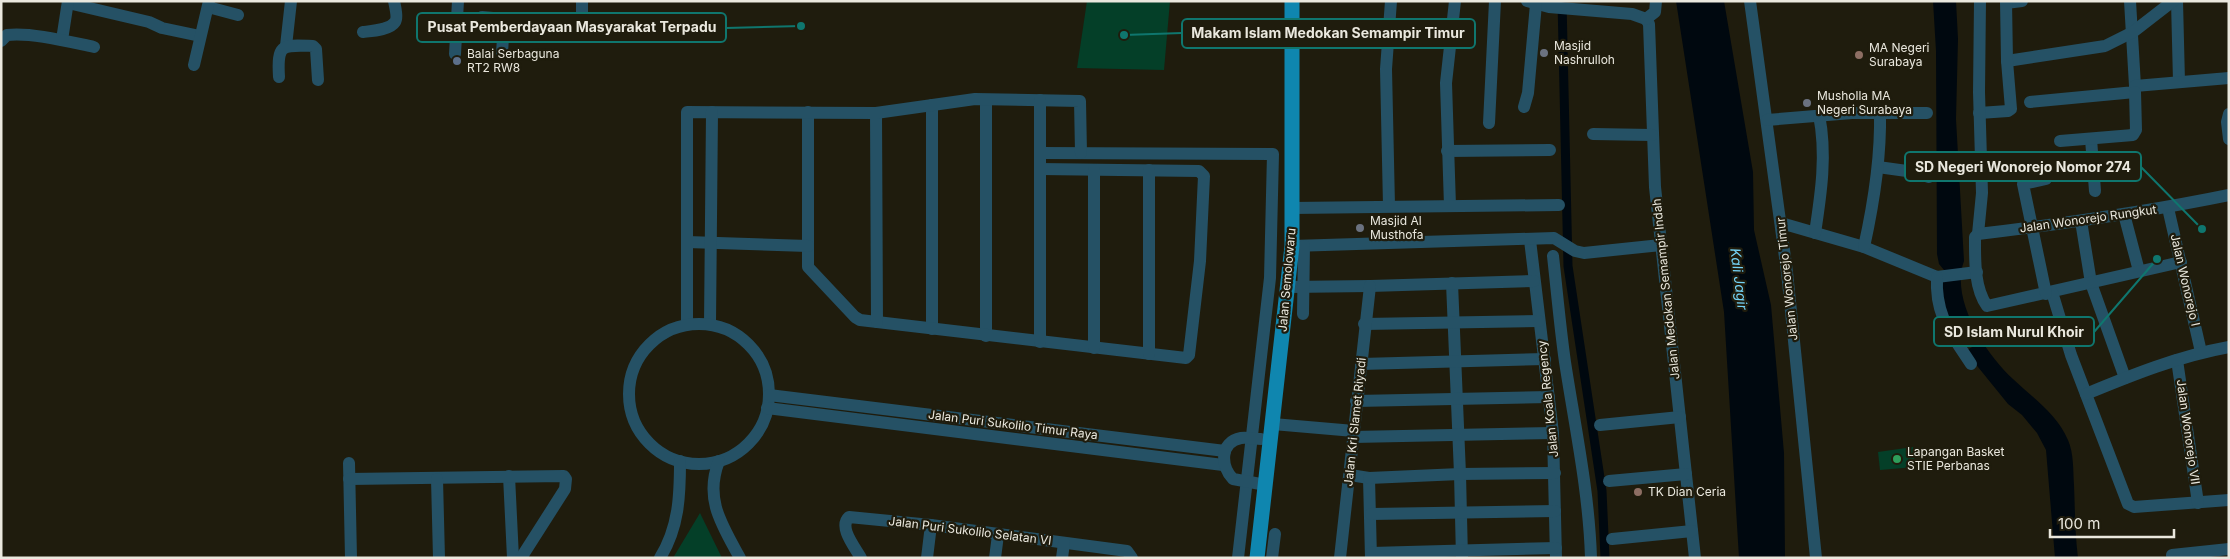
<svg xmlns="http://www.w3.org/2000/svg" width="2230" height="559" viewBox="0 0 2230 559" font-family="Inter,sans-serif">
<rect width="100%" height="100%" fill="#1f1c0d"/>
<g fill="#043f28">
<polygon points="1087,1 1170,1 1164,70 1077,68"/>
<polygon points="1913,447 1915,467 1880,470 1878,452"/>
<polygon points="700,513 722,558 673,558"/>
</g>
<g fill="#00080f">
<polygon points="1676,1 1724,1 1753,172 1754,230 1771,305 1784,453 1785,558 1739,558 1724,312"/>
<path d="M1933 1H1956L1958 39 1956 119 1964 261C1950 299 1985 353 2013 379 2033 398 2057 414 2068 440 2074 454 2073 470 2074 485 2075 510 2075 534 2078 558H2055L2046 450 2037 433 2022 415 2008 404 1965 351 1974 346 1961 322 1951 328 1941 293 1944 270 1939 264 1937 254 1936 51Z"/>
</g>
<g fill="none" stroke-linecap="round" stroke-linejoin="round">
<polyline stroke="#00080f" stroke-width="9" points="1562,1 1568,266 1602,491 1605,558"/>
<g stroke="#255165" stroke-width="12">
<polyline points="1527,1 1549,7 1632,14 1646,19"/>
<polyline points="1750,1 1787,272 1816,558"/>
<polyline points="2130,1 2135,86"/>
<polyline points="2177,1 2179,82"/>
<polyline points="68,3 149,22 162,28 200,36"/>
<polyline points="2006,3 2022,1"/>
<polyline points="208,7 238,15"/>
<polyline points="482,17 504,19"/>
<polyline points="1646,19 1649,24 1655,187 1695,558"/>
<polyline points="1646,19 1655,12 1656,1"/>
<polyline points="582,22 582,1"/>
<path d="M363 32C371 31 390 30 395 22 398 18 395 6 394 1"/>
<polyline points="62,40 68,1"/>
<path d="M1 41 7 35C31 32 70 42 94 47"/>
<polyline points="286,46 291,1"/>
<polyline points="455,54 458,1"/>
<polyline points="502,54 504,19 601,23 668,22"/>
<polyline points="2007,61 2105,46 2133,32 2173,1"/>
<polyline points="194,65 209,1"/>
<path d="M279 77C277 43 282 45 313 46L316 49 318 80"/>
<polyline points="986,100 986,336"/>
<polyline points="2030,102 2135,92 2135,86 2229,78"/>
<polyline points="932,105 932,329"/>
<polyline points="1524,107 1528,93 1536,4"/>
<polyline points="808,112 808,267 855,317 860,320 1186,358 1189,355 1200,261 1204,176 1199,171 1040,169"/>
<polyline points="876,113 877,322"/>
<polyline points="1979,113 2008,111 2011,109 2007,61 2006,1"/>
<polyline points="2229,114 2227,122 2229,139"/>
<polyline points="1767,120 1852,113 1927,113"/>
<polyline points="1489,123 1495,1"/>
<polyline points="1593,134 1652,135"/>
<polyline points="2091,139 2095,191"/>
<polyline points="2060,141 2133,135 2136,130 2135,92"/>
<polyline points="1447,151 1550,150"/>
<polyline points="1040,153 1273,154 1270,278 1238,558"/>
<polyline points="1878,167 1914,172 1929,177"/>
<polyline points="1094,170 1094,348"/>
<polyline points="1389,206 1386,69 1391,1"/>
<polyline points="1450,206 1446,83 1455,1"/>
<polyline points="1292,208 1559,205"/>
<polyline points="2168,208 2201,352"/>
<polyline points="2124,214 2139,271"/>
<polyline points="2081,221 2091,283 2125,378"/>
<polyline points="1781,223 1864,247 1937,277 1977,272"/>
<path d="M1815 233C1821 194 1827 154 1819 115"/>
<polyline points="1978,234 1982,193 1979,92 1980,1"/>
<polyline points="1530,240 1553,433 1556,558"/>
<polyline points="687,242 808,246"/>
<polyline points="1292,246 1554,238 1575,251 1584,253 1661,245"/>
<path d="M1864 247C1874 202 1881 158 1880 113"/>
<path d="M1553 256C1557 292 1560 327 1565 362 1575 427 1589 492 1591 558"/>
<path d="M2181 262 1987 306C1974 288 1975 259 1975 237L1978 234C2062 224 2146 212 2229 195"/>
<path d="M1937 277C1935 316 1951 333 1971 364"/>
<polyline points="1452,283 1460,474 1462,558"/>
<polyline points="1289,287 1370,286 1534,281"/>
<polyline points="2052,292 2071,355 2128,504 2134,507 2229,500"/>
<polyline points="2046,294 2023,184 2046,179"/>
<polyline points="1303,314 1304,246"/>
<polyline points="687,324 687,112 876,113 975,99 1080,101 1081,153"/>
<polyline points="710,324 712,112"/>
<polyline points="1364,324 1539,321"/>
<circle cx="699" cy="394" r="70"/>
<polyline points="1040,342 1040,100"/>
<polyline points="1149,354 1149,170"/>
<polyline points="2177,360 2198,503"/>
<polyline points="1361,364 1545,359"/>
<path d="M2086 394C2132 375 2179 356 2229 347"/>
<polyline points="769,395 1225,451"/>
<polyline points="1356,401 1549,397"/>
<polyline points="767,408 1223,465"/>
<polyline points="1273,424 1354,431"/>
<polyline points="1600,425 1680,417"/>
<polyline points="1353,437 1553,433"/>
<path d="M1261 439C1255 439 1247 437 1241 438 1219 442 1221 467 1233 479L1266 485"/>
<path d="M719 461C704 499 722 525 740 558"/>
<polyline points="349,463 351,558"/>
<polyline points="1350,475 1369,478 1371,558"/>
<polyline points="509,476 513,558"/>
<polyline points="1369,478 1460,474 1555,473"/>
<polyline points="349,479 564,476 566,479 565,489 521,558"/>
<polyline points="437,479 439,558"/>
<polyline points="1609,481 1686,474"/>
<polyline points="1371,514 1555,511"/>
<polyline points="1612,539 1692,531"/>
<polyline points="1371,553 1556,548"/>
<polyline points="2172,555 2229,549"/>
<path d="M660 558C679 527 680 496 680 461"/>
<path d="M861 558C855 547 838 527 849 517L931 525 1127 551 1132 558"/>
<polyline points="927,558 931,525"/>
<polyline points="995,558 998,535"/>
<polyline points="1062,558 1064,543"/>
<polyline points="1272,558 1275,534"/>
<polyline points="1340,558 1370,286"/>
</g>
<polyline stroke="#0f86af" stroke-width="15" points="1257,558 1292,246 1292,1"/>
</g>
<g fill="#6b7280" stroke="#1f1c0d" stroke-width="2">
<circle cx="1544" cy="53" r="5"/>
<circle cx="1807" cy="103" r="5"/>
<circle cx="1360" cy="228" r="5"/>
</g>
<g fill="#8d6e63" stroke="#1f1c0d" stroke-width="2">
<circle cx="1859" cy="55" r="5"/>
<circle cx="1638" cy="492" r="5"/>
</g>
<circle fill="#5c6f8a" stroke="#1f1c0d" stroke-width="2" cx="457" cy="61" r="5"/>
<circle fill="#2e9e5b" stroke="#1f1c0d" stroke-width="2" cx="1897" cy="459" r="5"/>
<g text-anchor="middle" stroke-width="4.5" stroke-linejoin="round" paint-order="stroke">
<g font-size="12" fill="#eae8de" stroke="#1f1c0d" text-anchor="start">
<text x="1554" y="50">Masjid<tspan x="1554" dy="14">Nashrulloh</tspan></text>
<text x="1869" y="52">MA Negeri<tspan x="1869" dy="14">Surabaya</tspan></text>
<text x="467" y="58">Balai Serbaguna<tspan x="467" dy="14">RT2 RW8</tspan></text>
<text x="1817" y="100">Musholla MA<tspan x="1817" dy="14">Negeri Surabaya</tspan></text>
<text x="1370" y="225">Masjid Al<tspan x="1370" dy="14">Musthofa</tspan></text>
<text x="1907" y="456">Lapangan Basket<tspan x="1907" dy="14">STIE Perbanas</tspan></text>
<text x="1648" y="496">TK Dian Ceria</text>
</g>
<g font-size="12" fill="#eae8de" stroke="#1f1c0d">
<text transform="translate(2088 219) rotate(-8)" y="4">Jalan Wonorejo Rungkut</text>
<text transform="translate(1787 279) rotate(-96)" y="4">Jalan Wonorejo Timur</text>
<text transform="translate(1287 280) rotate(-85)" y="4">Jalan Semolowaru</text>
<text transform="translate(2185 280) rotate(77)" y="4">Jalan Wonorejo I</text>
<text transform="translate(1666 289) rotate(-96)" y="4">Jalan Medokan Semampir Indah</text>
<text transform="translate(1548 399) rotate(-96)" y="4">Jalan Koala Regency</text>
<text transform="translate(1355 422) rotate(-84)" y="4">Jalan Kri Slamet Riyadi</text>
<text transform="translate(1013 425) rotate(7)" y="4">Jalan Puri Sukolilo Timur Raya</text>
<text transform="translate(2188 432) rotate(82)" y="4">Jalan Wonorejo VII</text>
<text transform="translate(970 531) rotate(7)" y="4">Jalan Puri Sukolilo Selatan VI</text>
</g>
<g font-size="14" font-style="italic" fill="#74d2f5" stroke="#1f1c0d">
<text transform="translate(1739 279) rotate(83)" y="5">Kali Jagir</text>
</g>
</g>
<path fill="none" stroke="#0f766e" stroke-width="2" d="M801 26L726 28M1124 35L1182 33M2202 229L2141 167M2157 259L2094 332"/>
<g fill="#0f766e" stroke="#1f1c0d" stroke-width="2">
<circle cx="801" cy="26" r="5"/>
<circle cx="1124" cy="35" r="5"/>
<circle cx="2202" cy="229" r="5"/>
<circle cx="2157" cy="259" r="5"/>
</g>
<g fill="#1f1c0d" stroke="#0f766e" stroke-width="2">
<rect x="417" y="13" width="309" height="29" rx="5"/>
<rect x="1182" y="19" width="293" height="29" rx="5"/>
<rect x="1905" y="152" width="236" height="29" rx="5"/>
<rect x="1934" y="317" width="160" height="29" rx="5"/>
</g>
<g font-size="14" text-anchor="middle" font-weight="bold" fill="#eae8de">
<text x="572" y="32">Pusat Pemberdayaan Masyarakat Terpadu</text>
<text x="1328" y="38">Makam Islam Medokan Semampir Timur</text>
<text x="2023" y="172">SD Negeri Wonorejo Nomor 274</text>
<text x="2014" y="337">SD Islam Nurul Khoir</text>
</g>
<rect width="2230" height="559" fill="none" stroke="#eae8de" stroke-width="5"/>
<path d="M2050 529v8h124v-8" fill="none" stroke="#eae8de" stroke-width="2.5"/>
<text x="2058" y="529" font-size="15" fill="#eae8de" stroke="#1f1c0d" stroke-width="4" paint-order="stroke">100 m</text>
</svg>
